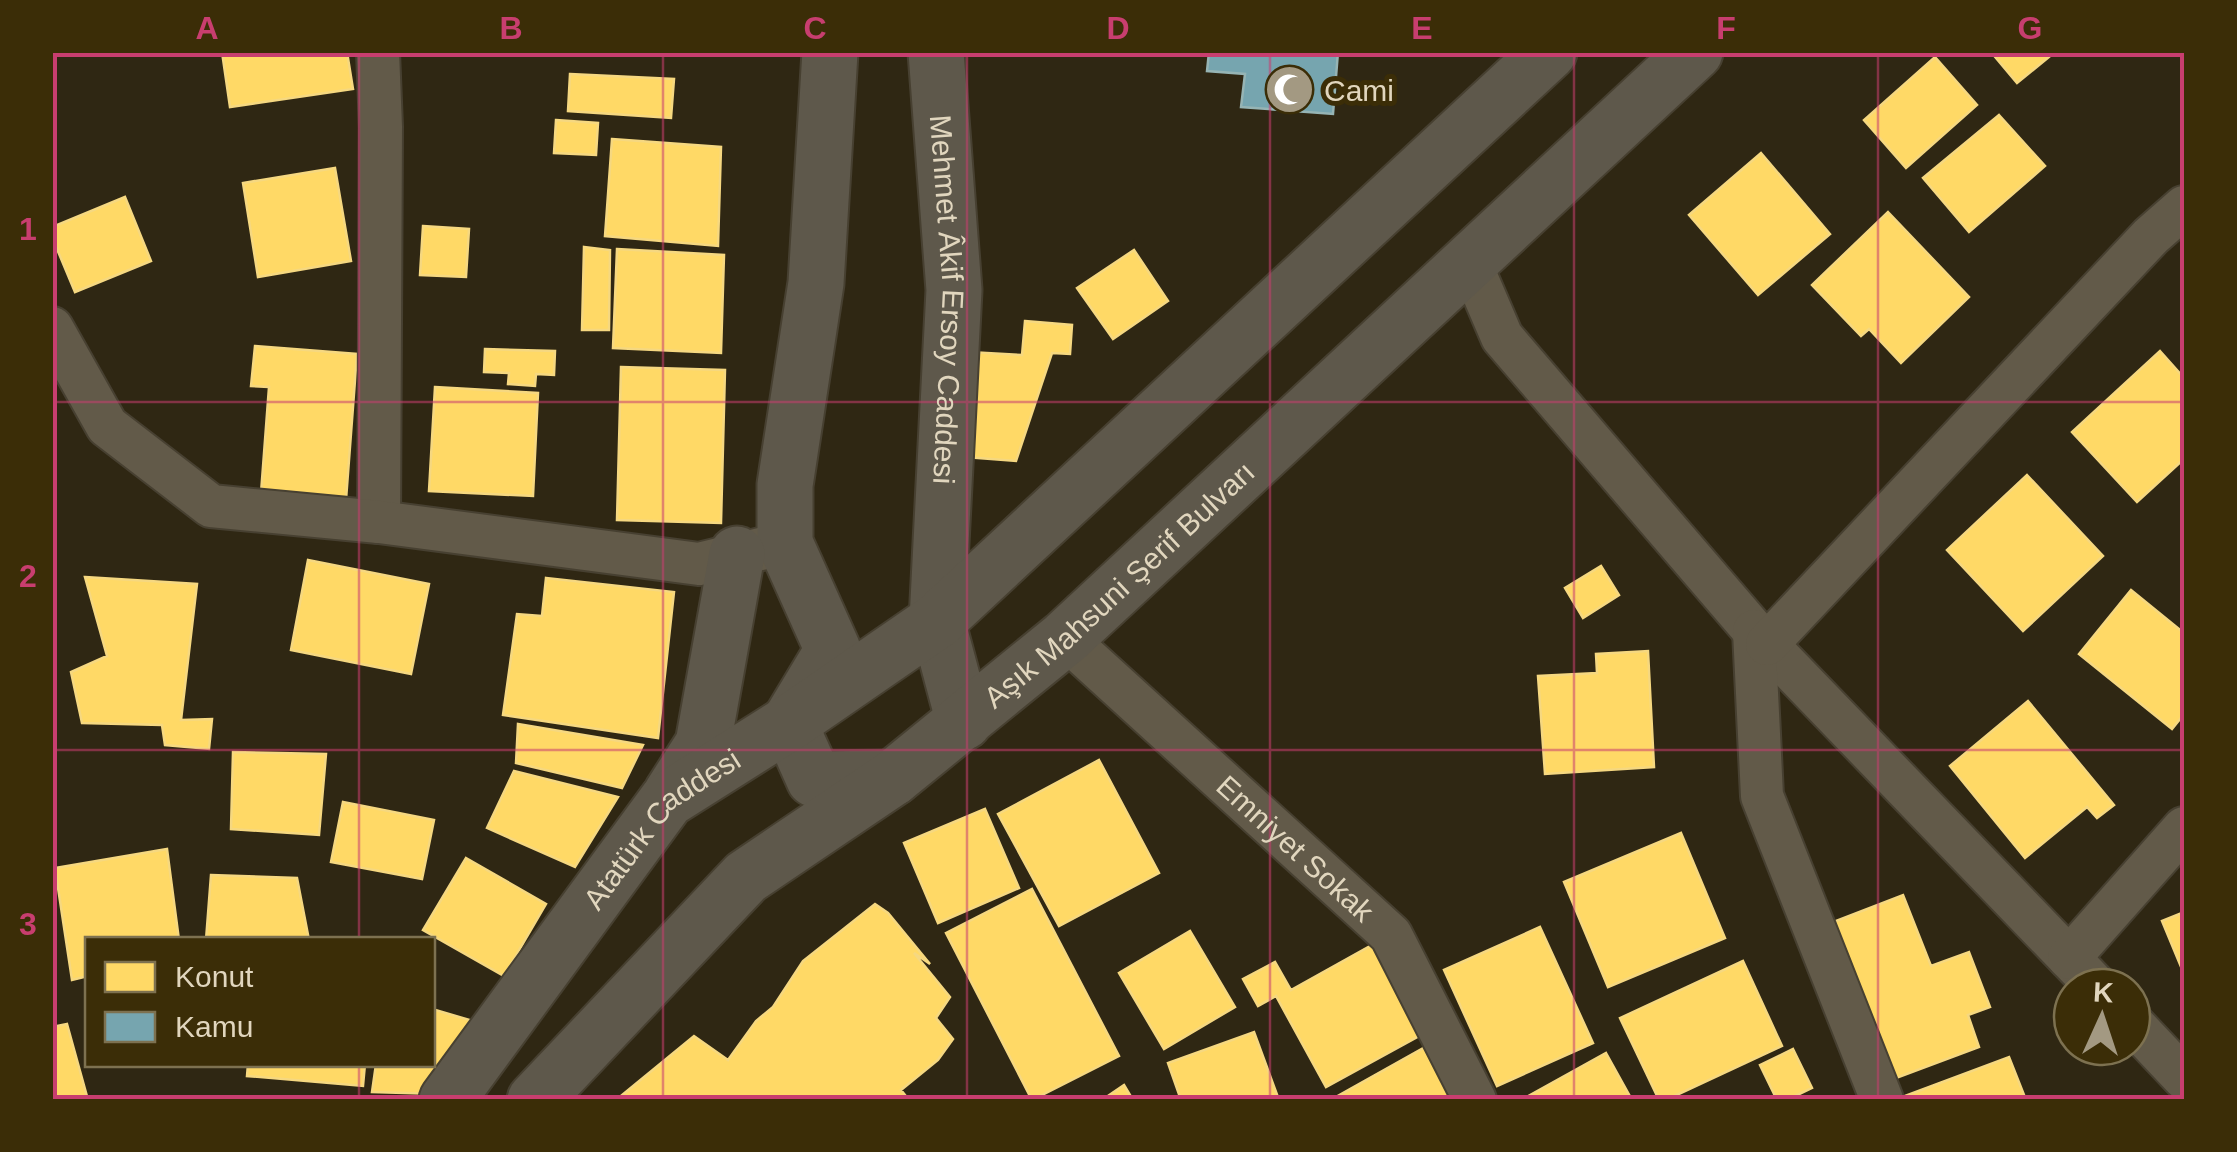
<svg xmlns="http://www.w3.org/2000/svg" width="2237" height="1152" font-family="Arial,sans-serif">
<rect width="100%" height="100%" fill="#2f2713"/>
<path fill="#ffd966" stroke="#f6d880" stroke-width="2.5" d="M222 52H347L353 89 230 107Z
M1991 52H2055L2017 83Z
M1935 57 1977 105 1906 168 1864 120Z
M570 74 674 79 671 118 568 111Z
M1999 115 2045 166 1969 232 1923 178Z
M556 120 598 123 596 155 554 153Z
M612 139 721 147 718 246 605 236Z
M1761 153 1830 234 1758 295 1689 215Z
M335 168 351 261 258 277 243 183Z
M125 197 151 261 75 292 52 237V227Z
M1888 212 1969 297 1901 363 1869 329 1861 336 1812 285Z
M423 226 469 229 466 277 420 275Z
M584 247 610 250 609 330H582Z
M617 249 724 255 721 353 613 348Z
M1134 250 1168 301 1113 339 1077 288Z
M1025 321 1072 325 1070 354 1052 353 1016 461 953 456 970 352 1022 355Z
M255 346 357 354 346 500 261 493 269 387 251 386Z
M485 349 555 351 554 375 536 374 535 386 508 384 509 373 484 372Z
M2160 351 2184 378V459L2137 502 2072 432Z
M621 367 725 370 721 523 617 520Z
M435 387 538 393 533 496 429 491Z
M2027 475 2103 556 2023 631 1947 550Z
M308 560 429 584 411 674 291 650Z
M1601 566 1619 595 1583 618 1565 588Z
M85 577 197 584 181 720 212 719 209 749 165 745 162 725 82 723 71 672 107 656Z
M546 578 674 592 658 738 503 715 517 614 542 616Z
M2131 590 2184 633V714L2172 729 2079 654Z
M1648 651 1654 767 1545 774 1538 676 1597 673 1596 654Z
M2028 701 2114 805 2097 818 2087 807 2025 858 1950 766Z
M518 724 643 745 622 788 516 763Z
M233 752 326 754 319 835 231 829Z
M1099 760 1159 873 1059 926 998 814Z
M514 771 618 797 575 867 487 828Z
M343 802 434 820 422 879 331 862Z
M985 809 1019 888 938 923 904 843Z
M1681 833 1725 938 1608 987 1564 882Z
M167 849 179 940H88V976L72 980 55 868Z
M466 858 546 904 504 976 423 930Z
M211 875 297 878 309 940H206Z
M1032 889 1119 1056 1032 1100 946 933Z
M1903 895 1931 966 1969 952 1990 1007 1968 1015 1979 1047 1883 1083 1823 926Z
M875 904 888 913 930 964 914 953 950 997 936 1018 953 1039 938 1060 901 1090 909 1100H616L694 1036 728 1060 756 1021 773 1007 803 961Z
M2184 912V974L2162 921Z
M1540 927 1593 1043 1497 1086 1444 970Z
M1190 931 1235 1007 1164 1049 1119 973Z
M1372 945 1421 1035 1326 1087 1276 996 1258 1006 1243 979 1275 962 1291 990Z
M1743 961 1782 1046 1666 1100H1659L1620 1018Z
M432 1009 490 1026 438 1094 372 1092 376 1064H432Z
M67 1024 88 1100H52V1027Z
M1254 1032 1279 1100H1181L1168 1063Z
M1427 1046 1456 1100H1338L1336 1097Z
M1793 1049 1812 1088 1787 1100H1777L1760 1065Z
M1606 1053 1632 1100H1521Z
M2009 1057 2026 1100 1897 1099Z
M248 1064H365L363 1086 247 1076Z
M1124 1085 1133 1100H1102Z"/>
<path fill="#76a5af" stroke="#96b4b4" stroke-width="2.5" d="M1209 52H1338L1333 114 1241 107 1245 74 1207 71Z"/>
<g fill="none" stroke-linecap="round" stroke-linejoin="round">
<defs>
<g id="minor">
<path d="M378 52 381 127 379 522"/>
<path d="M1469 260 1502 337 1754 631 2097 987"/>
<path d="M52 328 107 426 211 506 379 522 699 564 765 548"/>
<path d="M1754 631 1762 796 1882 1100"/>
<path id="s1" d="M1065 638 1391 935 1475 1100"/>
<path d="M1767 644 2151 236 2184 207"/>
<path d="M2069 958 2184 828"/>
<path d="M2132 1023 2184 1078"/>
</g>
<g id="secondary">
<path d="M830 52 816 283 785 485V543L833 650 789 723 814 779 893 778"/>
<path id="s2" d="M936 52 954 290 937 621 964 722"/>
<path d="M671 794 703 744 737 554"/>
<path id="s3" d="M447 1100 667 800 789 723 937 621 1549 52"/>
<path id="s4" d="M535 1100 746 877 893 778 1065 638 1695 52"/>
</g>
</defs>
<use href="#minor" stroke="#474031" stroke-width="46"/>
<use href="#secondary" stroke="#474031" stroke-width="59"/>
<use href="#minor" stroke="#625a49" stroke-width="42"/>
<use href="#secondary" stroke="#5e584b" stroke-width="55"/>
</g>
<path fill="none" stroke="#c83e6f" stroke-width="2.5" stroke-opacity="0.55" d="M359 52V940M663 52V1100M967 52V1100M1270 52V1100M1574 52V1100M1878 52V1100M52 402H2184M52 750H2184M359 1064V1100"/>
<defs>
<symbol id="mosque-disc" viewBox="-11 -11 22 22"><circle r="9.5" fill="#a39982" stroke="#3b2d07"/><path d="M3.5-4.9A6 6 0 1 0 3.5 4.9A5 5 0 1 1 3.5-4.9Z" fill="#fff"/></symbol>
</defs>
<g fill-rule="evenodd">
<use href="#mosque-disc" x="1262" y="62" width="55" height="55"/>
</g>
<g text-anchor="middle" dominant-baseline="central" stroke-width="10" stroke-linejoin="round" paint-order="stroke">
<g font-size="30" fill="#e1d6be" stroke="#3b2d07" text-anchor="start">
<text x="1324" y="90">Cami</text>
</g>
<g font-size="30" fill="#e1d6be" stroke="#3b2d07">
<text stroke="none"><textPath href="#s2" startOffset="248">Mehmet Âkif Ersoy Caddesi</textPath></text>
<text stroke="none"><textPath href="#s4" startOffset="782">Aşık Mahsuni Şerif Bulvarı</textPath></text>
<text stroke="none"><textPath href="#s3" startOffset="348">Atatürk Caddesi</textPath></text>
<text stroke="none"><textPath href="#s1" startOffset="312">Emniyet Sokak</textPath></text>
</g>
</g>
<rect width="2237" height="1152" fill="none" stroke="#3b2d07" stroke-width="110"/>
<rect x="85" y="937" width="350" height="130" fill="#3b2d07" stroke="#7d7150" stroke-width="2.5"/>
<rect x="105" y="962" width="50" height="30" fill="#ffd966" stroke="#7d7150" stroke-width="2.5"/>
<text x="175" y="987" font-size="30" fill="#e1d6be">Konut</text>
<rect x="105" y="1012" width="50" height="30" fill="#76a5af" stroke="#7d7150" stroke-width="2.5"/>
<text x="175" y="1037" font-size="30" fill="#e1d6be">Kamu</text>
<g transform="translate(2102 1017) rotate(3)"><circle r="48" fill="#3b2d07" stroke="#7d7150" stroke-width="2.5"/>
<path d="M0-8L18 38L0 25L-18 38Z" fill="#a39982"/>
<text y="-15" font-size="28" font-weight="bold" text-anchor="middle" fill="#e1d6be">K</text>
</g>
<rect x="55" y="55" width="2127" height="1042" fill="none" stroke="#c83e6f" stroke-width="4"/>
<g font-size="32" text-anchor="middle" font-weight="bold" fill="#c83e6f">
<text x="207" y="39">A</text>
<text x="511" y="39">B</text>
<text x="815" y="39">C</text>
<text x="1118" y="39">D</text>
<text x="1422" y="39">E</text>
<text x="1726" y="39">F</text>
<text x="2030" y="39">G</text>
<text x="28" y="240">1</text>
<text x="28" y="587">2</text>
<text x="28" y="935">3</text>
</g>
</svg>
